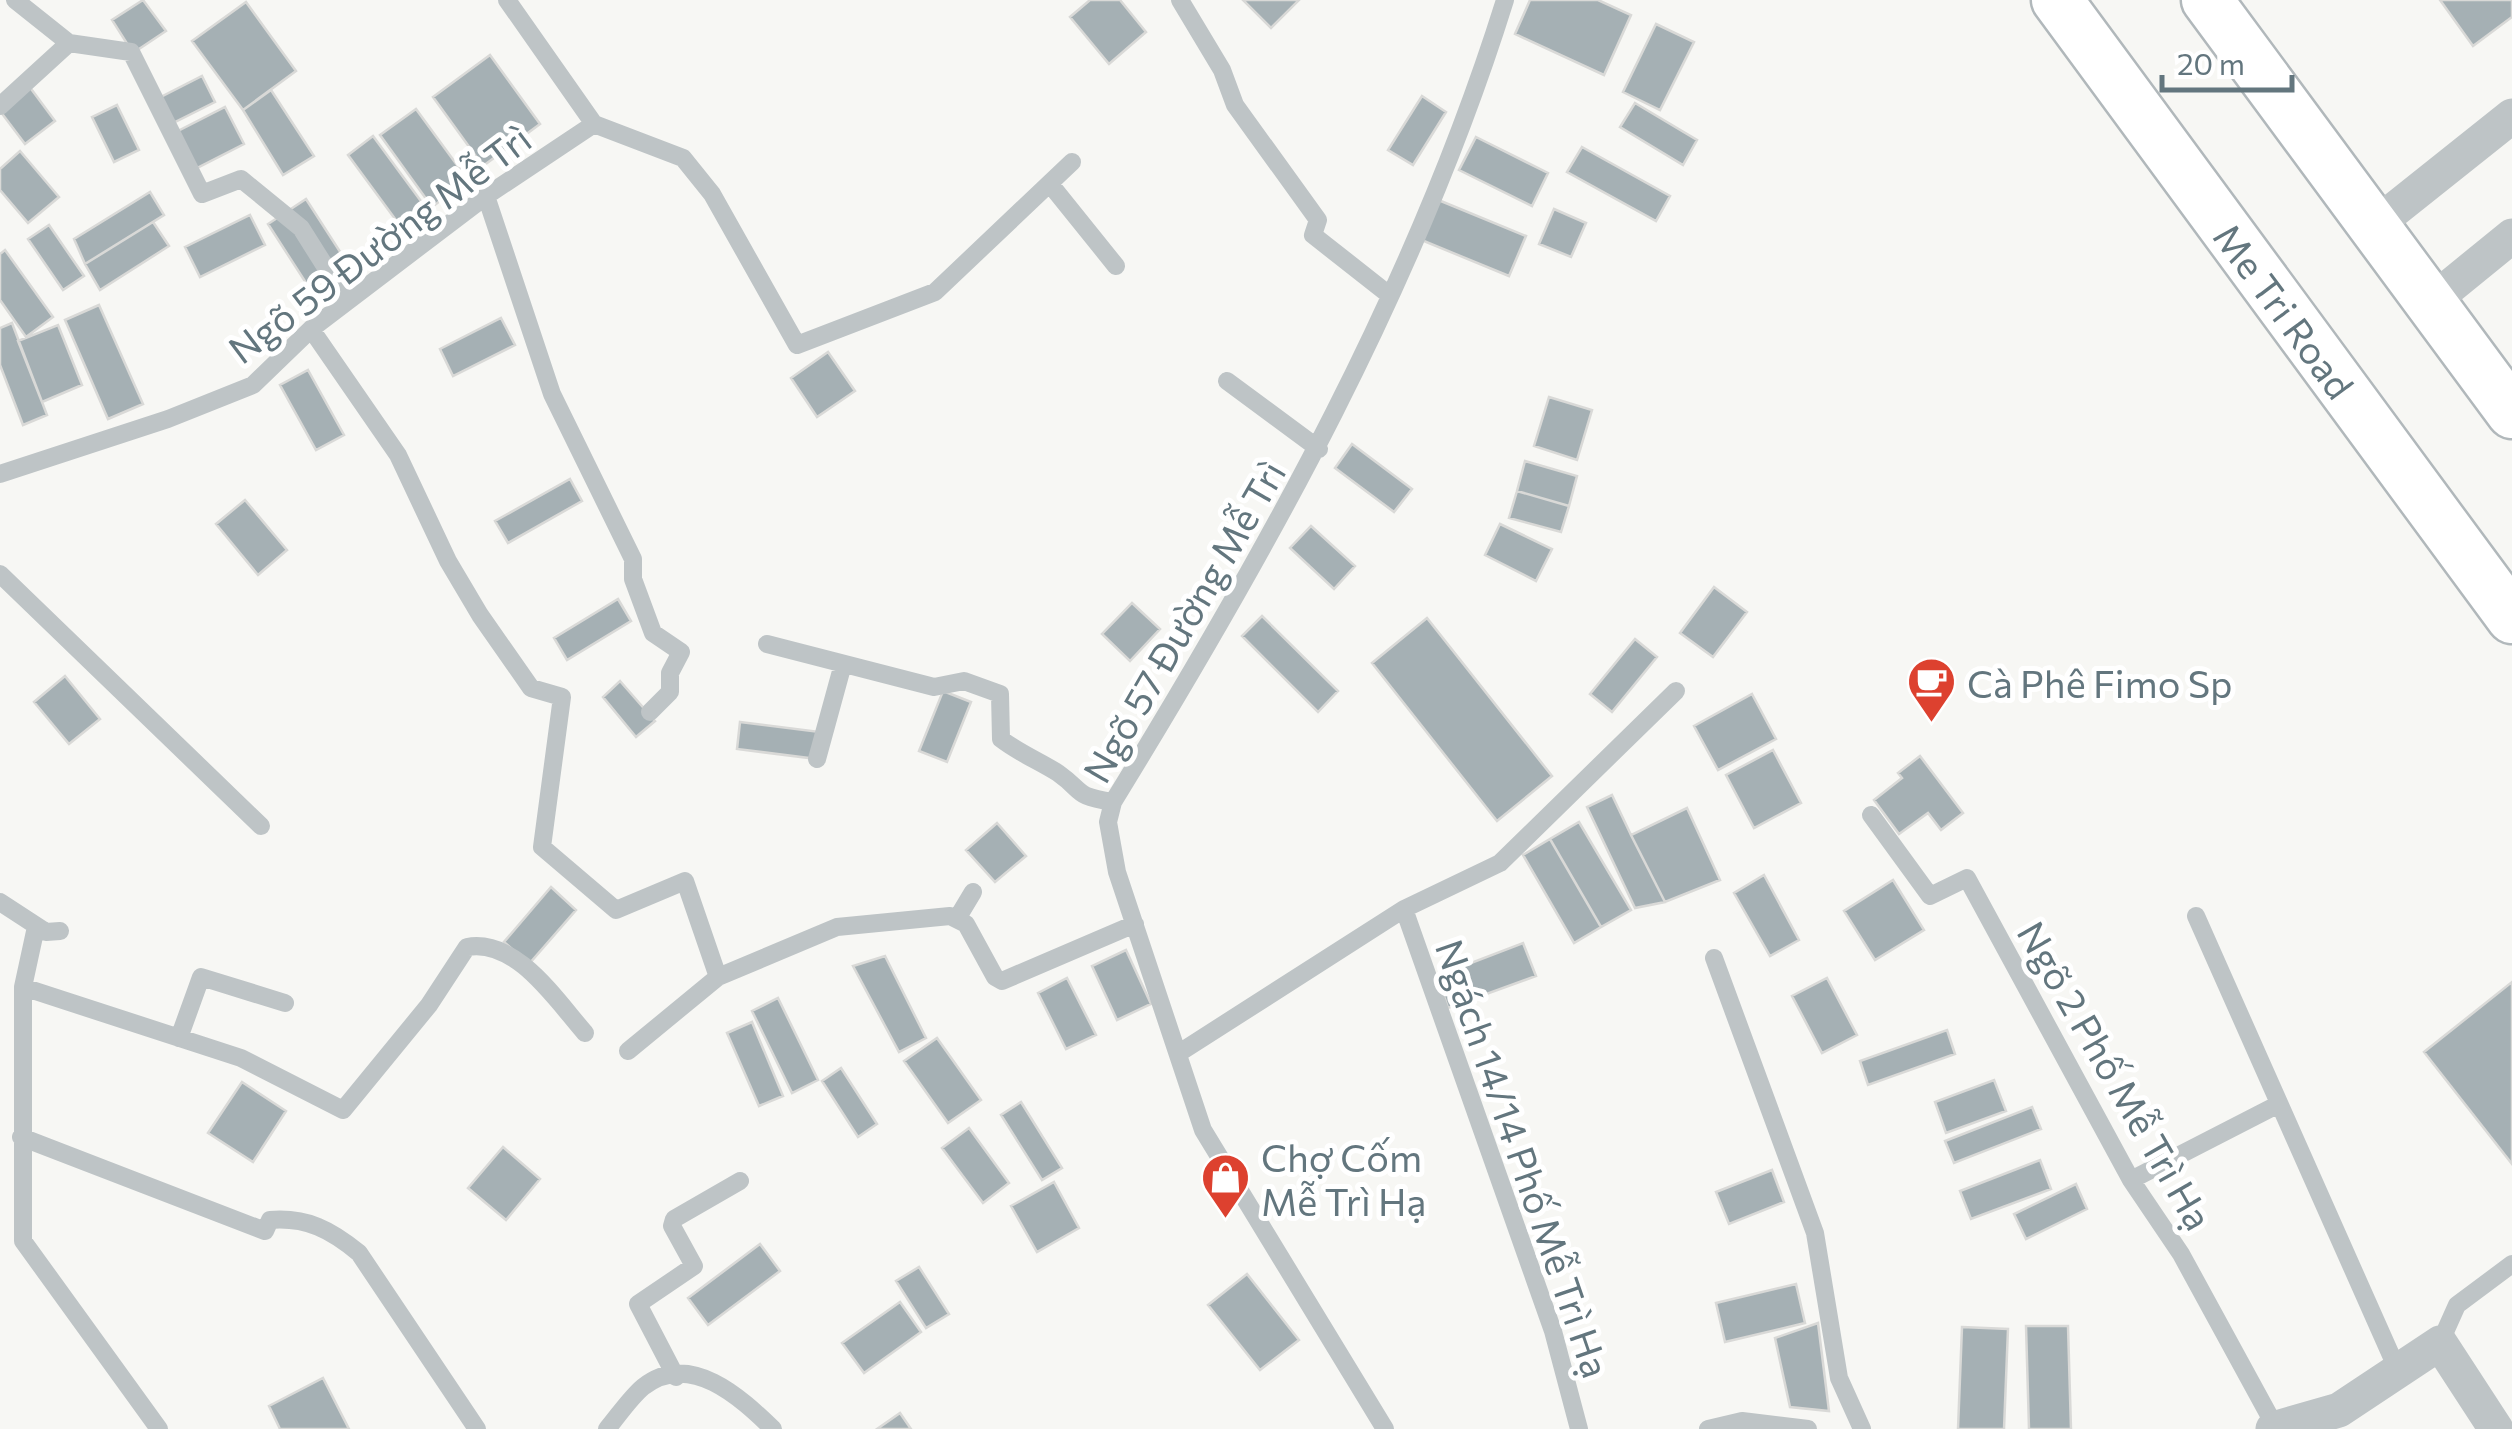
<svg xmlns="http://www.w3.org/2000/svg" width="2512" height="1429" font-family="Commissioner,sans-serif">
<rect width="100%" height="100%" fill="#f7f7f4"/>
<path fill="#a5b0b4" stroke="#d9d9d7" stroke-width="2.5" d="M143 0 166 31 133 53 112 20Z
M1090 0H1120L1146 32 1109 64 1070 17Z
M1243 0H1299L1271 28Z
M1530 0H1598L1631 15 1604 75 1515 34Z
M2440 0H2512V17L2473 46Z
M246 2 296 71 243 110 192 41Z
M1656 24 1694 42 1660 110 1623 92Z
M490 55 540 124 483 166 433 97Z
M202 76 215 102 163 128 151 102Z
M26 82 55 121 25 144 0 111Z
M271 90 314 156 283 175 243 110Z
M1422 96 1446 112 1413 165 1388 150Z
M1635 103 1697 140 1683 165 1620 127Z
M117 105 139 150 114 162 92 117Z
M225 107 244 144 195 169 176 132Z
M416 109 468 180 432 207 380 135Z
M373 136 426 208 401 227 348 155Z
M1476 137 1548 173 1532 206 1459 170Z
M1582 147 1670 196 1656 221 1567 172Z
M20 151 59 197 28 223 0 190V169Z
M150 192 164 215 85 264 74 239Z
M306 199 346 261 308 286 268 224Z
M1436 199 1526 236 1509 276 1419 239Z
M1554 209 1586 223 1571 257 1539 244Z
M250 215 265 245 200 277 185 247Z
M153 222 169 246 100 290 85 264Z
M49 225 84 276 63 290 28 239Z
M5 250 53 317 26 337 0 300V254Z
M99 305 143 404 108 419 65 320Z
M501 318 515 345 453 376 440 349Z
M12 323 47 415 23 425 0 365V328Z
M58 325 82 385 42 402 18 341Z
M828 352 855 391 817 417 791 378Z
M308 370 344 435 316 450 280 385Z
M1549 397 1592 410 1577 460 1534 446Z
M1352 444 1412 489 1394 512 1335 468Z
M1525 461 1577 476 1569 506 1517 491Z
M570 479 582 501 508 543 495 521Z
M1517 491 1569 506 1561 532 1509 518Z
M245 500 287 550 258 575 216 524Z
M1500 524 1552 549 1536 581 1485 555Z
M1311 526 1355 566 1334 589 1290 548Z
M1714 587 1747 612 1713 657 1680 633Z
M618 599 631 621 567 660 554 638Z
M1132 603 1160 629 1130 661 1102 634Z
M1262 616 1338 691 1318 712 1242 636Z
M1427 618 1552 776 1497 821 1372 663Z
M1635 639 1657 657 1612 712 1590 694Z
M65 676 100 719 69 744 34 702Z
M620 681 655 721 636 737 603 697Z
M943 691 971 702 947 762 919 751Z
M1752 694 1776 739 1718 770 1694 726Z
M740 722 820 732 817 759 737 749Z
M1773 750 1801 803 1754 828 1726 775Z
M1920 756 1963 813 1941 830 1928 813 1899 834 1874 800 1902 778 1898 773Z
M1612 795 1631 835 1665 902 1635 908 1587 807Z
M1687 808 1720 880 1665 902 1631 835Z
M1579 822 1631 910 1601 927 1550 839Z
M997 823 1026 856 995 882 966 850Z
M1550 839 1601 927 1574 943 1523 855Z
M1764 875 1799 940 1770 956 1734 893Z
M1893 880 1924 930 1875 960 1844 911Z
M551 887 576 910 529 964 504 942Z
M1523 943 1536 976 1448 1008 1437 976Z
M1126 950 1151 1004 1117 1020 1092 966Z
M885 956 926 1038 899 1052 853 966Z
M1067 978 1096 1035 1066 1049 1038 993Z
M1827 978 1857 1035 1822 1053 1792 996Z
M2512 982V1164L2424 1052Z
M778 998 818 1080 792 1093 752 1011Z
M752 1022 783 1096 759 1106 727 1033Z
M1947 1030 1955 1054 1868 1085 1860 1061Z
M937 1038 981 1100 948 1123 904 1061Z
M841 1068 877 1124 858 1137 822 1081Z
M1994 1080 2006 1111 1946 1133 1935 1102Z
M242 1082 286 1111 253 1162 208 1133Z
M1021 1102 1062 1168 1042 1180 1001 1115Z
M2032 1107 2041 1129 1954 1163 1945 1141Z
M969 1128 1009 1183 983 1203 942 1148Z
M503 1147 540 1179 506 1220 468 1188Z
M2040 1160 2051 1189 1971 1219 1960 1191Z
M1772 1170 1784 1202 1729 1224 1716 1192Z
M1054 1182 1079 1228 1037 1252 1011 1206Z
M2076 1184 2087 1209 2026 1239 2014 1214Z
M760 1244 780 1271 708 1325 688 1298Z
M919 1267 949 1314 926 1328 896 1281Z
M1247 1274 1299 1340 1260 1370 1208 1305Z
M1796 1284 1805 1323 1725 1342 1716 1303Z
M900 1302 921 1332 864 1373 842 1343Z
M1818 1323 1829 1411 1790 1407 1775 1338Z
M2026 1326H2068L2071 1429H2029Z
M1962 1327 2008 1329 2004 1429H1958Z
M323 1378 349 1429H280L269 1406Z
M900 1413 911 1429H877Z"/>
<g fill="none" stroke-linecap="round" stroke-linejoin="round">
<defs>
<g id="secondary">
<path id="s1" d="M2057 0 2512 618"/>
<path d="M2207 0 2512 413"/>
</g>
</defs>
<use href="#secondary" stroke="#b1b8bb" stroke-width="55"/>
<path stroke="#bec4c6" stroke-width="18" d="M15 0 69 43 131 52 202 194 241 179 301 228 347 301
M507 0 594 124
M1180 0 1222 70 1235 105 1318 220 1313 235 1388 294
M0 106 69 43
M594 124 683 158 712 194 797 345 935 292 1072 162
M1050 184 1116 266
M486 196 552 394 633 559V579L653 633 681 652 670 673V692L650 712
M311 329 398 455 448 561 480 615 531 688 562 697 542 847 616 910 685 881 718 977 837 927 950 916 966 924 995 977 1002 981 1135 924
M1227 381 1319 449
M0 474 168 419 253 385 311 329 486 196 594 124
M0 574 261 826
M767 644 934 687 964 681 1000 694 1001 739C1019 753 1039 761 1058 773 1086 793 1072 795 1113 802
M817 759 843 664
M1871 815 1930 896 1967 878 2131 1180 2181 1254 2276 1428
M0 902 46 932 60 931
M1404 909 1553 1331 1579 1429
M2196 916 2398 1371
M958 917 973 892
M36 927 23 987V1241L159 1429
M1714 958 1815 1233 1839 1378 1862 1429
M23 987 241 1058 343 1110 429 1005 467 947C516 938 556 1000 585 1033
M179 1038 201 977 285 1003
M628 1051 718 977
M1179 1053 1404 909 1500 863 1676 691
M21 1137 265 1231 270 1220C307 1217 331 1230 359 1253L477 1429
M2131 1180 2279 1104
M2440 1343 2457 1305 2512 1264
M676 1377 638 1304 694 1266 672 1226 674 1219 740 1181
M607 1429C618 1416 630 1398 643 1387 690 1350 741 1398 773 1429
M1385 1429 1203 1130 1117 872 1108 822 1113 802C1269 548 1416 285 1505 0
M1708 1429 1742 1421 1808 1429"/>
<path stroke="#bec4c6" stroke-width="35" d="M2374 226 2512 116
M2431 302 2512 236
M2273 1429 2339 1410 2440 1343 2496 1429"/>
<use href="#secondary" stroke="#fff" stroke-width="50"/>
</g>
<defs>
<symbol id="cafe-pin" viewBox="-11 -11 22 30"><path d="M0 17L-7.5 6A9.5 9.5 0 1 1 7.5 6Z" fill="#dd412f" stroke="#fff"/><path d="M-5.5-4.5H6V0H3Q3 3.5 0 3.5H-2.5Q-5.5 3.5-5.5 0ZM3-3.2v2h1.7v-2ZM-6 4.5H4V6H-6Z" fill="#fff"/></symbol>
<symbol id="shop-pin" viewBox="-11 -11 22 30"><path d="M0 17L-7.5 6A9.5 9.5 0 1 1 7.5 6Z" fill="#dd412f" stroke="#fff"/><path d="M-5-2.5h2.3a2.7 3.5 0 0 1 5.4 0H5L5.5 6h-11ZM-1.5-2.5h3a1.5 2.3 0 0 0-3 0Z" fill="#fff"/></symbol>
</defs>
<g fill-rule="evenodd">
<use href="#cafe-pin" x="1904" y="654" width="55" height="75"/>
<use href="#shop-pin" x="1198" y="1150" width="55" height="75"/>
</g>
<g text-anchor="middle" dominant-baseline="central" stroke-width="10" stroke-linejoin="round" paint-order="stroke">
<g font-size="38" fill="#63767e" stroke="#fff">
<text transform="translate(379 243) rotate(-37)">Ngõ 59 Đường Mễ Trì</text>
<text stroke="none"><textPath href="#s1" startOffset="385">Me Tri Road</textPath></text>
<text transform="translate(1183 621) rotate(-60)">Ngõ 57 Đường Mễ Trì</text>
<text transform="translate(2116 1075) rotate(60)">Ngõ 2 Phố Mễ Trì Hạ</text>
<text transform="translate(1524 1158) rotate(71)">Ngách 14/14 Phố Mễ Trì Hạ</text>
</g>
<g font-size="38" fill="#63767e" stroke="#fff" text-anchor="start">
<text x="1967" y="682">Cà Phê Fimo Sp</text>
<text x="1261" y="1156">Chợ Cốm<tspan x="1261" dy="44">Mễ Trì Hạ</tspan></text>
</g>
</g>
<path d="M2162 75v15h130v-15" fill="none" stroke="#63767e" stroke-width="5"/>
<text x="2177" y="75" font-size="30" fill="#63767e" stroke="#ffffff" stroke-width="8" paint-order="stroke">20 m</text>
</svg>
